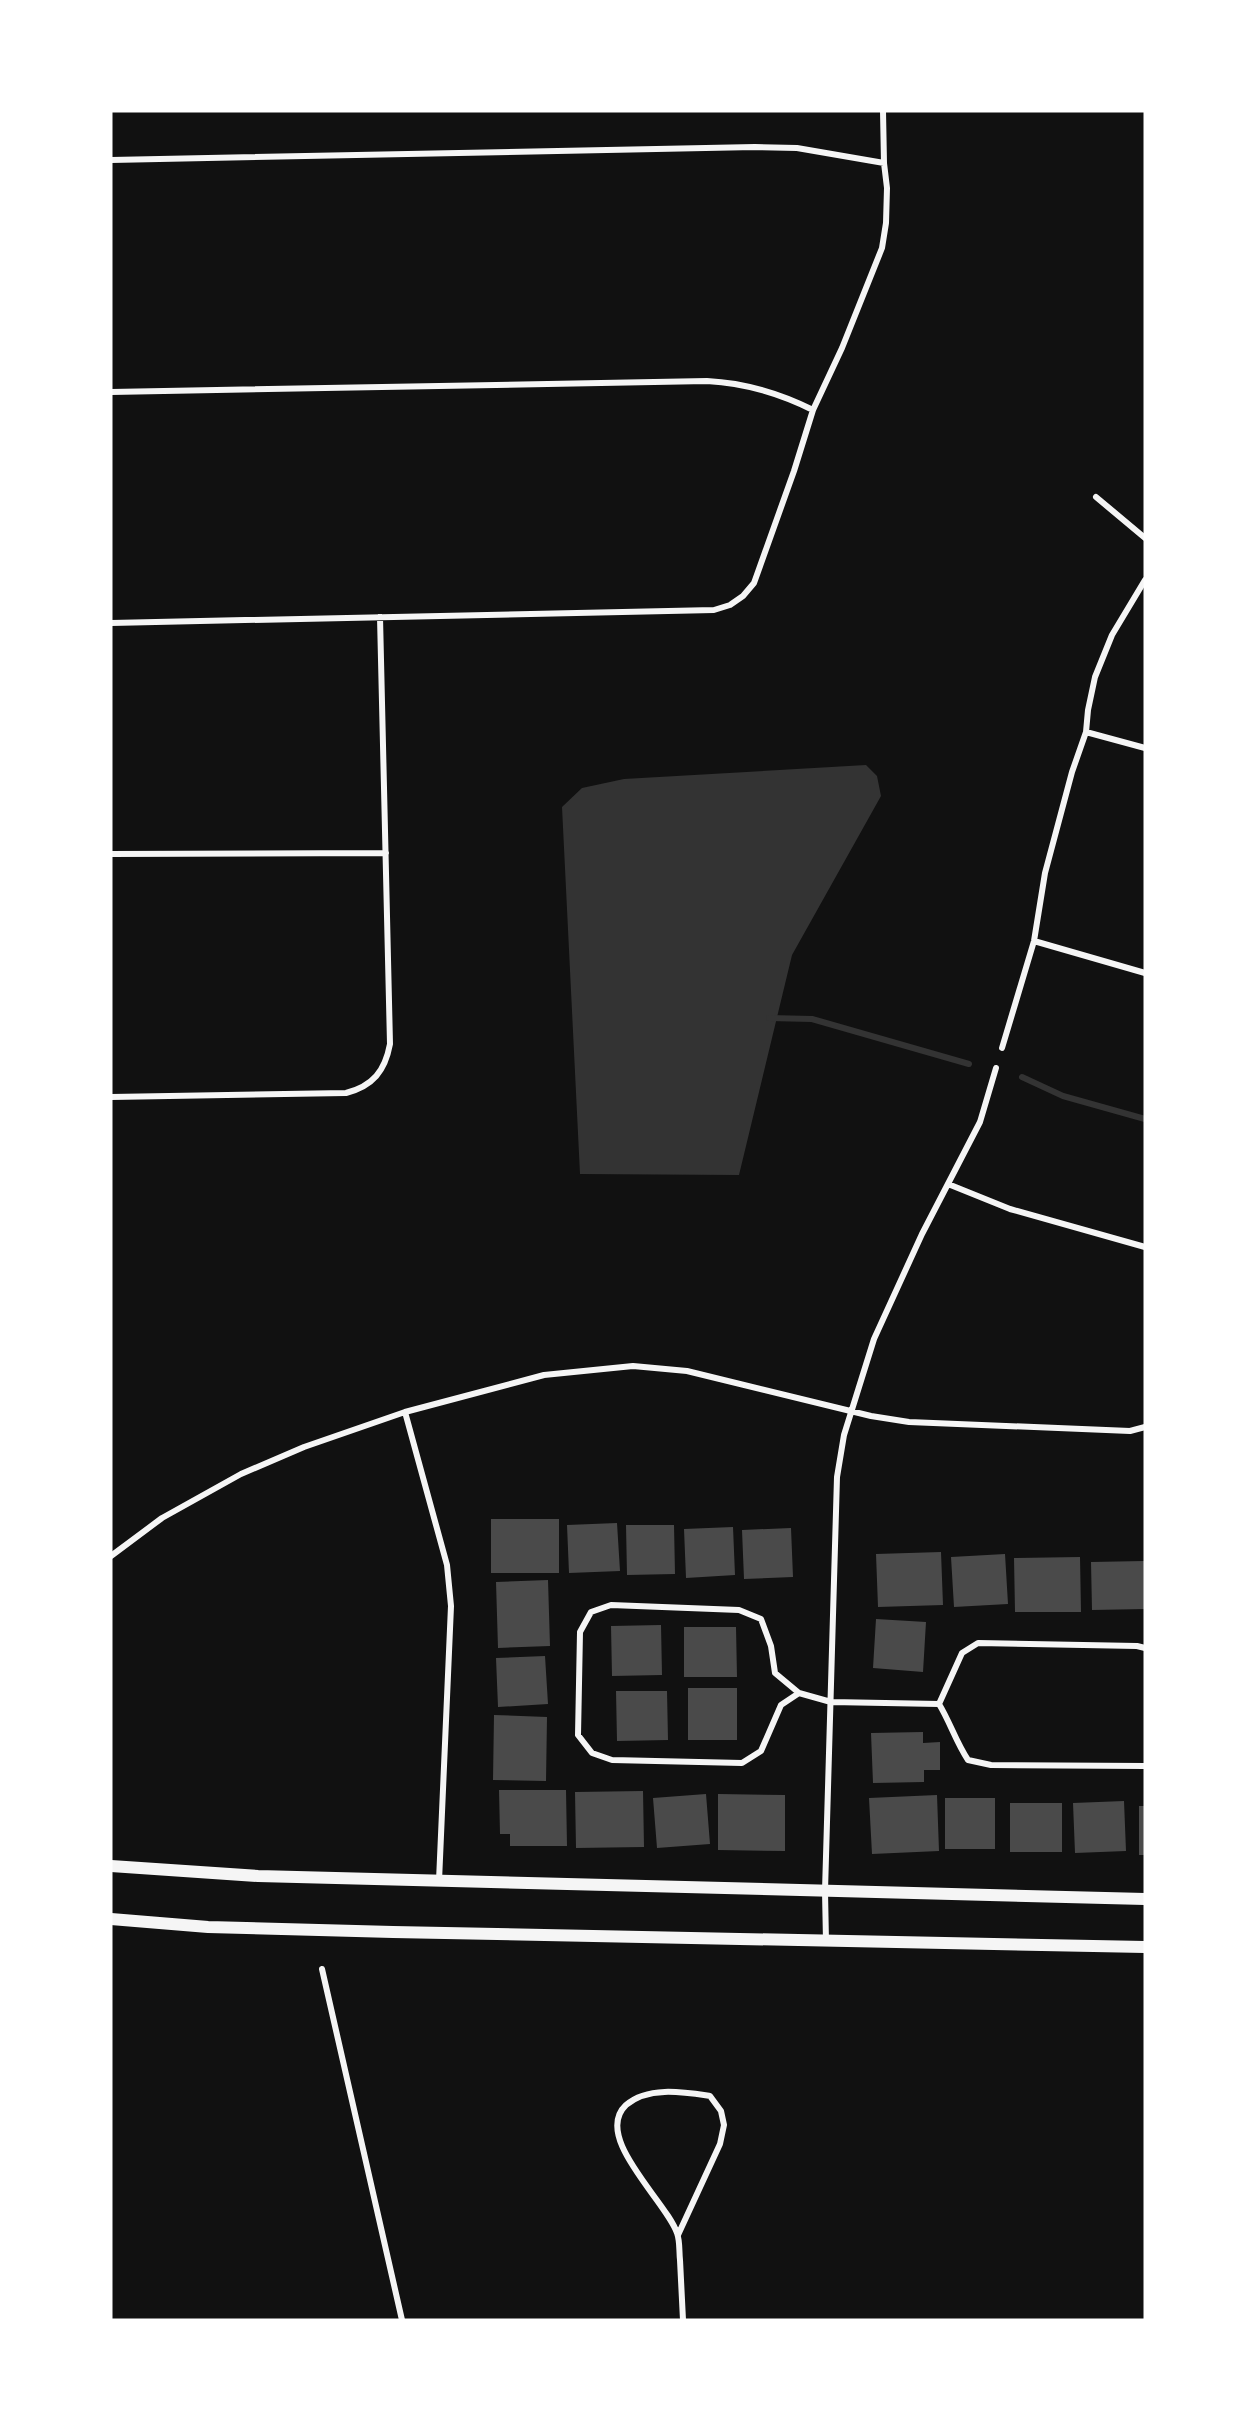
<svg xmlns="http://www.w3.org/2000/svg" width="1256" height="2431" font-family="Figtree,sans-serif">
<rect width="100%" height="100%" fill="#111"/>
<path fill="#333" d="M866 765 877 776 881 796 792 955 739 1175 580 1174 562 807 582 788 624 779Z"/>
<g fill="none" stroke-linecap="round" stroke-linejoin="round">
<path stroke="#333" stroke-width="6" d="M769 1018 812 1019 969 1064
M1022 1077 1063 1096 1145 1119"/>
</g>
<path fill="#4a4a4a" d="M491 1519H559V1573H491Z
M617 1523 620 1571 569 1573 567 1525Z
M626 1525H674L675 1574 627 1575Z
M733 1527 735 1575 686 1578 684 1529Z
M791 1528 793 1577 744 1579 742 1530Z
M941 1552 943 1605 878 1607 876 1554Z
M1005 1554 1008 1604 954 1607 951 1557Z
M1080 1557 1081 1612H1015L1014 1558Z
M1144 1561 1145 1609 1092 1610 1091 1562Z
M548 1580 550 1646 498 1648 496 1582Z
M876 1619 926 1622 923 1672 873 1668Z
M661 1625 662 1675 612 1676 611 1626Z
M684 1627H736L737 1677H684Z
M545 1656 548 1704 498 1707 496 1658Z
M688 1688H737V1740H688Z
M616 1691H667L668 1740 617 1741Z
M494 1715 547 1717 546 1781 493 1780Z
M923 1732V1743L940 1742V1770H924V1782L873 1783 871 1733Z
M499 1790H566L567 1846H510V1834H500Z
M643 1791 644 1847 576 1848 575 1792Z
M706 1794 710 1844 657 1848 653 1798Z
M718 1794 785 1795V1851L718 1850Z
M937 1795 939 1851 872 1854 869 1798Z
M945 1798H995V1849H945Z
M1124 1801 1126 1851 1075 1853 1073 1803Z
M1010 1803H1062V1852H1010Z
M1139 1806H1145V1855H1139Z"/>
<g fill="none" stroke-linecap="round" stroke-linejoin="round">
<path stroke="#f5f5f5" stroke-width="6" d="M111 160 755 147 797 148 884 163
M111 392 707 381C746 383 779 393 813 410
M1096 497 1145 538
M111 623 714 610 730 605 743 596 754 583 794 471 813 410 842 348 882 248 886 223 887 188 884 163 883 111
M1086 732 1145 748
M111 854 386 853
M1034 941 1145 973
M1002 1048 1034 941 1045 873 1072 772 1086 732 1088 710 1095 677 1112 635 1145 580
M111 1097 346 1093C373 1086 385 1071 390 1044L380 617
M948 1184 1010 1209 1145 1247
M405 1412 447 1565 451 1606 439 1881
M111 1556 162 1518 241 1474 304 1447 405 1412 544 1375 633 1366 687 1371 871 1416 909 1422 1130 1431 1145 1427
M799 1693 781 1705 761 1751 742 1763 612 1760 592 1753 578 1735 580 1632 591 1612 611 1605 739 1610 761 1619 771 1646 775 1673 799 1693 831 1702 939 1704
M939 1704 962 1653 978 1643 1137 1646 1145 1648
M939 1704C950 1722 956 1742 968 1760L991 1765 1145 1766
M826 1942 825 1891 837 1477 844 1435 874 1339 922 1234 980 1122 996 1068
M322 1969 402 2320
M678 2235 720 2144 724 2125 721 2111 710 2096C683 2092 648 2086 626 2105 592 2137 667 2202 677 2233 680 2241 679 2251 680 2260 681 2280 682 2300 683 2320"/>
<path stroke="#f5f5f5" stroke-width="12" d="M111 1866 258 1876 1145 1899
M111 1919 208 1927 393 1932 1145 1947"/>
</g>
<rect width="1256" height="2431" fill="none" stroke="#ffffff" stroke-width="225"/>
</svg>
